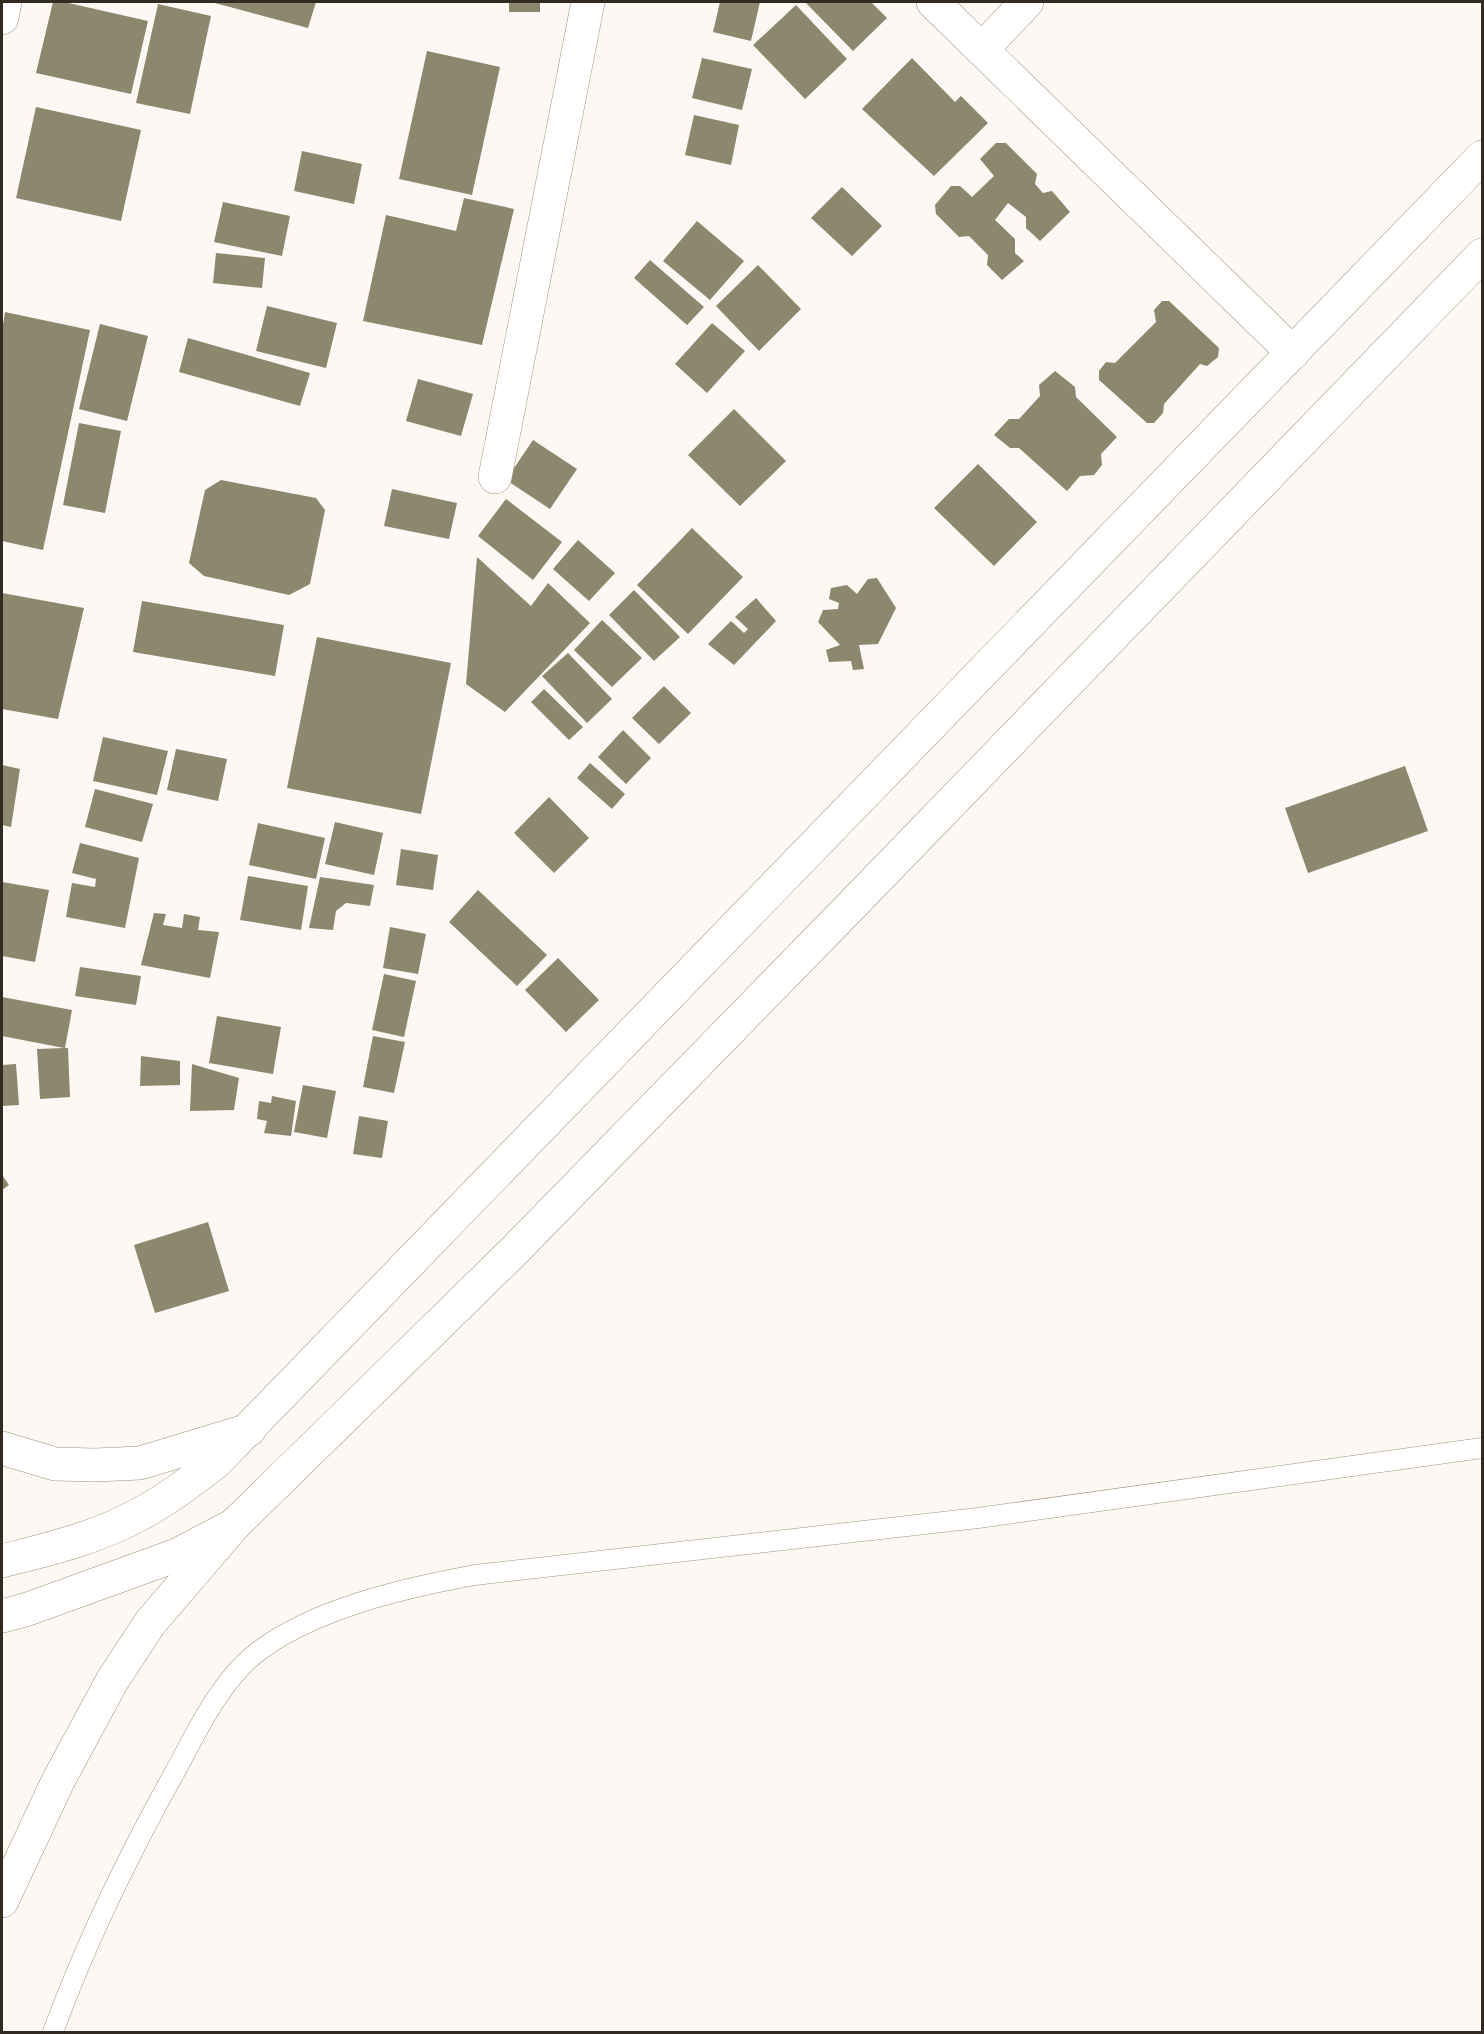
<svg xmlns="http://www.w3.org/2000/svg" width="1484" height="2034" font-family="Roboto,sans-serif">
<rect width="100%" height="100%" fill="#fcf8f3"/>
<path fill="#8d876d" d="M53 2H64L148 21 131 94 36 73Z
M211 2H316L308 28Z
M509 2H540V12H509Z
M720 2H760L751 41 713 32Z
M805 2H871L887 18 853 51Z
M158 4 211 16 190 114 136 103Z
M796 5 847 59 805 99 753 45Z
M427 51 500 67 472 195 399 179Z
M702 58 752 69 742 110 692 98Z
M912 58 955 102 961 96 988 123 934 176 862 109Z
M36 107 141 130 121 221 16 198Z
M694 115 739 125 731 165 685 155Z
M996 143H1006L1037 174 1035 184 1043 193 1052 191 1070 212 1040 241 1026 228V217L1008 203 995 220 1015 239V253L1024 261 1002 280 987 265 988 255 969 236 959 237 936 214 935 205 951 186H960L972 197 994 176 980 159Z
M302 151 362 164 354 204 294 191Z
M842 187 882 226 852 256 811 218Z
M464 198 514 209 482 345 363 321 386 215 456 231Z
M223 202 290 216 282 256 214 242Z
M697 221 744 261 710 300 663 261Z
M216 253 265 258 262 288 213 283Z
M650 260 704 307 687 325 634 278Z
M758 265 801 309 759 351 716 306Z
M1162 301H1169L1219 348 1218 357 1207 366 1200 364 1164 404 1163 413 1154 423H1147L1099 380V371L1106 362 1115 363 1156 322 1154 310Z
M267 306 337 323 326 368 256 351Z
M5 312 90 330 43 550 2 541V331Z
M712 323 745 351 707 393 675 364Z
M100 324 148 336 127 421 79 409Z
M188 338 310 373 300 406 179 372Z
M1055 371 1075 387 1076 397 1117 437 1101 454 1102 465 1094 475 1080 476 1067 491 1019 448H1010L994 435 1009 419H1019L1040 396 1039 385Z
M418 379 473 394 461 436 406 421Z
M734 409 786 461 740 506 688 455Z
M79 423 121 431 105 513 63 505Z
M533 440 577 469 550 509 506 480Z
M978 464 1037 522 994 566 934 508Z
M221 480 316 498 325 510 310 584 289 595 204 576 189 563 205 490Z
M392 489 457 503 449 539 384 526Z
M506 499 562 542 533 580 478 536Z
M692 528 743 577 688 634 637 585Z
M578 540 615 573 589 601 553 569Z
M477 557 531 606 548 583 590 623 505 712 466 684Z
M877 578 896 608 878 644 859 645 864 669 853 670 851 661 829 662 826 650 840 645 818 622 823 610 838 609 839 603 829 599 831 588 847 585 857 594 868 579Z
M634 590 680 637 654 661 609 615Z
M2 593 84 608 58 719 2 709Z
M756 598 776 621 734 665 708 644 731 621 744 633 748 629 735 617Z
M142 601 284 625 275 676 133 652Z
M602 620 642 658 612 687 574 650Z
M317 637 451 663 421 814 287 788Z
M568 653 612 699 587 723 542 676Z
M664 686 691 713 659 744 632 718Z
M544 689 583 727 569 740 531 702Z
M623 730 651 758 626 784 598 757Z
M103 737 168 751 157 795 93 781Z
M176 749 227 759 218 801 167 790Z
M590 763 625 794 612 809 577 778Z
M2 765 20 769 11 827 2 825Z
M1405 766 1428 831 1308 873 1285 808Z
M95 789 153 804 142 842 85 827Z
M549 797 589 838 554 873 514 833Z
M335 822 383 833 374 875 325 864Z
M258 823 325 838 316 879 249 865Z
M80 843 139 858 125 928 66 917 72 883 95 887 96 879 72 873Z
M401 849 438 855 433 890 396 885Z
M248 876 308 886 301 930 240 920Z
M320 877 374 885 370 906 346 903 336 911 333 930 309 928Z
M2 882 49 890 35 962 2 956Z
M478 890 547 955 517 986 449 922Z
M154 913 166 914 163 925 182 928 184 914 200 917 198 930 219 932 210 978 141 965Z
M390 927 426 934 418 974 383 968Z
M558 958 599 1000 566 1032 525 990Z
M80 967 141 976 136 1005 75 996Z
M384 974 416 981 404 1037 372 1030Z
M2 997 72 1010 65 1048H68L70 1097 40 1099 37 1049 64 1048 2 1036Z
M217 1016 281 1027 273 1074 209 1063Z
M373 1036 405 1042 394 1093 363 1087Z
M141 1056 180 1061V1085L140 1086Z
M16 1064 19 1105 2 1106V1065Z
M192 1064 239 1078 234 1110 190 1111Z
M303 1085 336 1091 327 1138 294 1132Z
M272 1096 296 1101 291 1136 264 1133 267 1121 257 1119 259 1101 271 1103Z
M359 1116 388 1121 382 1158 353 1154Z
M2 1175 9 1185 2 1190Z
M208 1222 229 1291 155 1313 134 1245Z"/>
<g fill="none" stroke-linecap="round" stroke-linejoin="round">
<defs>
<path id="service" d="M53 2032C86 1942 129 1854 176 1770 197 1731 220 1682 255 1654 312 1609 404 1588 475 1575L978 1518 1482 1448"/>
<path id="minor" d="M933 2 1293 353
M982 49 1027 2
M495 477 588 2"/>
<path id="primary" d="M2 1561C49 1549 97 1538 140 1514 167 1500 192 1481 216 1462L1482 157
M2 1616 28 1609 177 1555 234 1525 515 1250 852 905 1482 255"/>
<path id="trunk" d="M2 18 5 2
M2 1448 55 1464 95 1465 140 1463 249 1430
M2 1901 58 1781 112 1681 150 1623 234 1525"/>
</defs>
<use href="#service" stroke="#a4917c" stroke-width="21"/>
<use href="#minor" stroke="#a4917c" stroke-width="34"/>
<use href="#primary" stroke="#a4917c" stroke-width="34"/>
<use href="#trunk" stroke="#a4917c" stroke-width="34"/>
<use href="#service" stroke="#fff" stroke-width="20"/>
<use href="#minor" stroke="#fff" stroke-width="33"/>
<use href="#primary" stroke="#fff" stroke-width="33"/>
<use href="#trunk" stroke="#fff" stroke-width="33"/>
</g>
<rect width="1484" height="2034" fill="none" stroke="#332b22" stroke-width="6"/>
</svg>
